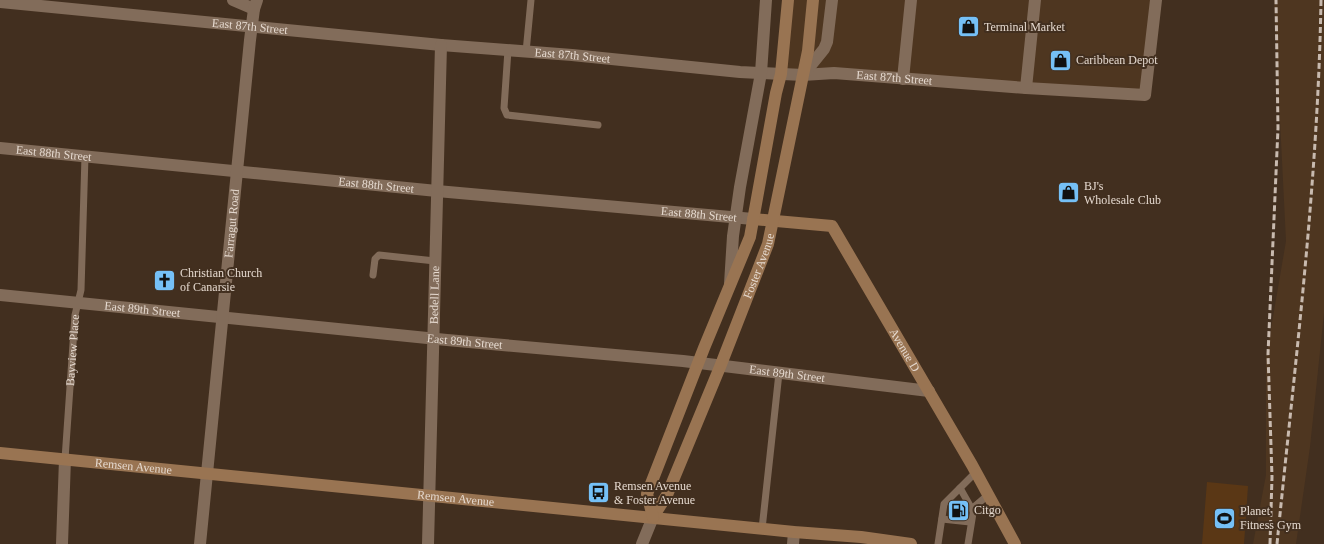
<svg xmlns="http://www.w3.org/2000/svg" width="1324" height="544" font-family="'Times New Roman',serif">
<rect width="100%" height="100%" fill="#422f1f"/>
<path fill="#4e3620" d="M788 0H1156L1145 95 781 74Z
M1274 0H1324V313L1310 447 1296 544H1253L1266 475V358L1286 241Z"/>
<path fill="#5a3715" d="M1207 482 1248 486 1244 544H1202Z"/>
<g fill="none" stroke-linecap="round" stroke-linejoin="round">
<g stroke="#826c5a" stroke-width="7">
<path d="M508 50 504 108 507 115 598 125"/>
<path d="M526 52 531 0"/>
<path d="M373 275 375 259 379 255 435 261"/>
<path id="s1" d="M65 459 75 315 81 290 85 156"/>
<path d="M960 488 973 511"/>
<path d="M942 519 970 522"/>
<path d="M762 529 779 373"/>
<path d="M938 544 944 504 976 472"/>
<path d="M968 544 974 507 988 495"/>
</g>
<g stroke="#826c5a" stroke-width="12">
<path d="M233 0 254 9"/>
<path id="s2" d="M0 2 441 45 572 55 740 72 803 75 834 73 1026 88 1145 95 1156 0"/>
<path d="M803 75 824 49 827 42 832 0"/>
<path d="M903 79 911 0"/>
<path d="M1026 88 1035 0"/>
<path id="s3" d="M0 148 437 191 753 219"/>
<path d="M730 284 733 236 740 187 761 73 766 0"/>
<path id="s4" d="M0 295 447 340 683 361 929 391"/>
<path d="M62 544 65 459"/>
<path id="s5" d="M200 544 250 40 254 9 257 0"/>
<path id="s6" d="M428 544 441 45"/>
<path d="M642 544 653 517"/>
<path d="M793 544 794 532"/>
</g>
<g stroke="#997452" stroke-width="12">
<path id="s7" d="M753 219 832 226 972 465 1015 544"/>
<path id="s8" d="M0 453 794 532 861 537 911 544"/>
<path id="s9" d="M653 517 667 495 720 367 768 244 808 51 813 0"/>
<path d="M653 517 647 494 704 348 750 237 776 93 781 74 788 0"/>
</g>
<path stroke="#c8baaf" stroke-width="3" stroke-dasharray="6 3" stroke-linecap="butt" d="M1270 544 1272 477 1268 354 1278 128 1276 0
M1277 544C1295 363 1318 182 1321 0"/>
</g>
<defs>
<symbol id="shop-square" viewBox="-11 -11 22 22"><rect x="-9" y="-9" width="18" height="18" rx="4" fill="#75c0f6" stroke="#422f1f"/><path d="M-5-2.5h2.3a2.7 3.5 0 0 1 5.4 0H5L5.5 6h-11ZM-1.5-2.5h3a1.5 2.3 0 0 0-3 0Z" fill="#111"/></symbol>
<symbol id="church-square" viewBox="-11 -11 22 22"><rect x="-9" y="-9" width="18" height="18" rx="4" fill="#75c0f6" stroke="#422f1f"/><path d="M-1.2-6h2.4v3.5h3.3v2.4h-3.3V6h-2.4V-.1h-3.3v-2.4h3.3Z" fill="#111"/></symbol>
<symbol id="bus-square" viewBox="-11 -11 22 22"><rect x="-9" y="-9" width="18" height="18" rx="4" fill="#75c0f6" stroke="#422f1f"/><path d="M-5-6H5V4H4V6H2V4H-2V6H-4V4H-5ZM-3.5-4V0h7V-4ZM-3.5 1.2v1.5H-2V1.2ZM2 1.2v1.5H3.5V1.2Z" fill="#111"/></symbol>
<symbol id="fuel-square" viewBox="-11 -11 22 22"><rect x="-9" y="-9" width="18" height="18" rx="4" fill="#75c0f6" stroke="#422f1f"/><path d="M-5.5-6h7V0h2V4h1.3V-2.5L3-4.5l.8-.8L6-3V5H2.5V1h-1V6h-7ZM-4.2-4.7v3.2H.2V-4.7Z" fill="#111"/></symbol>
<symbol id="stadium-square" viewBox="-11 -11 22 22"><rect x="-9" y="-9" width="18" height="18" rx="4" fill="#75c0f6" stroke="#422f1f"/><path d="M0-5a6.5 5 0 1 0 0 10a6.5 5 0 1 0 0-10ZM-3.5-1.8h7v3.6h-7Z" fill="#111"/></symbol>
</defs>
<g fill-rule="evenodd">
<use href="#shop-square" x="956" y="14" width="25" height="25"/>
<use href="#shop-square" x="1048" y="48" width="25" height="25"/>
<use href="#shop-square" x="1056" y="180" width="25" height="25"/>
<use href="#church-square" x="152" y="268" width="25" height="25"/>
<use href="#bus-square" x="586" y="480" width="25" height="25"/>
<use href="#fuel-square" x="946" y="498" width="25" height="25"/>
<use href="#stadium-square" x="1212" y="506" width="25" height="25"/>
</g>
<g text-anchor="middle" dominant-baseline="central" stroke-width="4" stroke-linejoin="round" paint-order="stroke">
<g font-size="12" fill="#e5d9cf" stroke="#422f1f">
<text stroke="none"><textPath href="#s2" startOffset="251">East 87th Street</textPath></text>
<text stroke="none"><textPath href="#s2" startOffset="575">East 87th Street</textPath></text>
<text stroke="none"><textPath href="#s2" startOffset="898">East 87th Street</textPath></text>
<text stroke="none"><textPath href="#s3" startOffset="54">East 88th Street</textPath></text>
<text stroke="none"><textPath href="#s3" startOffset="378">East 88th Street</textPath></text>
<text stroke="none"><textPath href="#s3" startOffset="702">East 88th Street</textPath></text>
<text stroke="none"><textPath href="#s5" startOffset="322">Farragut Road</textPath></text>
<text stroke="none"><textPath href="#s9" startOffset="273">Foster Avenue</textPath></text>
<text stroke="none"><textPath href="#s6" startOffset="249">Bedell Lane</textPath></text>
<text stroke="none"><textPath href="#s4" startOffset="143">East 89th Street</textPath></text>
<text stroke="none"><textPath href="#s4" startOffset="467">East 89th Street</textPath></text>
<text stroke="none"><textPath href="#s1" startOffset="109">Bayview Place</textPath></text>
<text stroke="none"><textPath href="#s7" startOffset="223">Avenue D</textPath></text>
<text stroke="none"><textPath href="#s4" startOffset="791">East 89th Street</textPath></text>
<text stroke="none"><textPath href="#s8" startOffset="134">Remsen Avenue</textPath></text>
<text stroke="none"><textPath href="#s8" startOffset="458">Remsen Avenue</textPath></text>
</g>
<g font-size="12" fill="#e5d9cf" stroke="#422f1f" text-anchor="start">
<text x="984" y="27">Terminal Market</text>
<text x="1076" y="60">Caribbean Depot</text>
<text x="1084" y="186">BJ's<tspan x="1084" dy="14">Wholesale Club</tspan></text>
<text x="180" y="273">Christian Church<tspan x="180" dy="14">of Canarsie</tspan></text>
<text x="614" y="486">Remsen Avenue<tspan x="614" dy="14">&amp; Foster Avenue</tspan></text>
<text x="974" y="510">Citgo</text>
<text x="1240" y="511">Planet<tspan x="1240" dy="14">Fitness Gym</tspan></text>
</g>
</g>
</svg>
